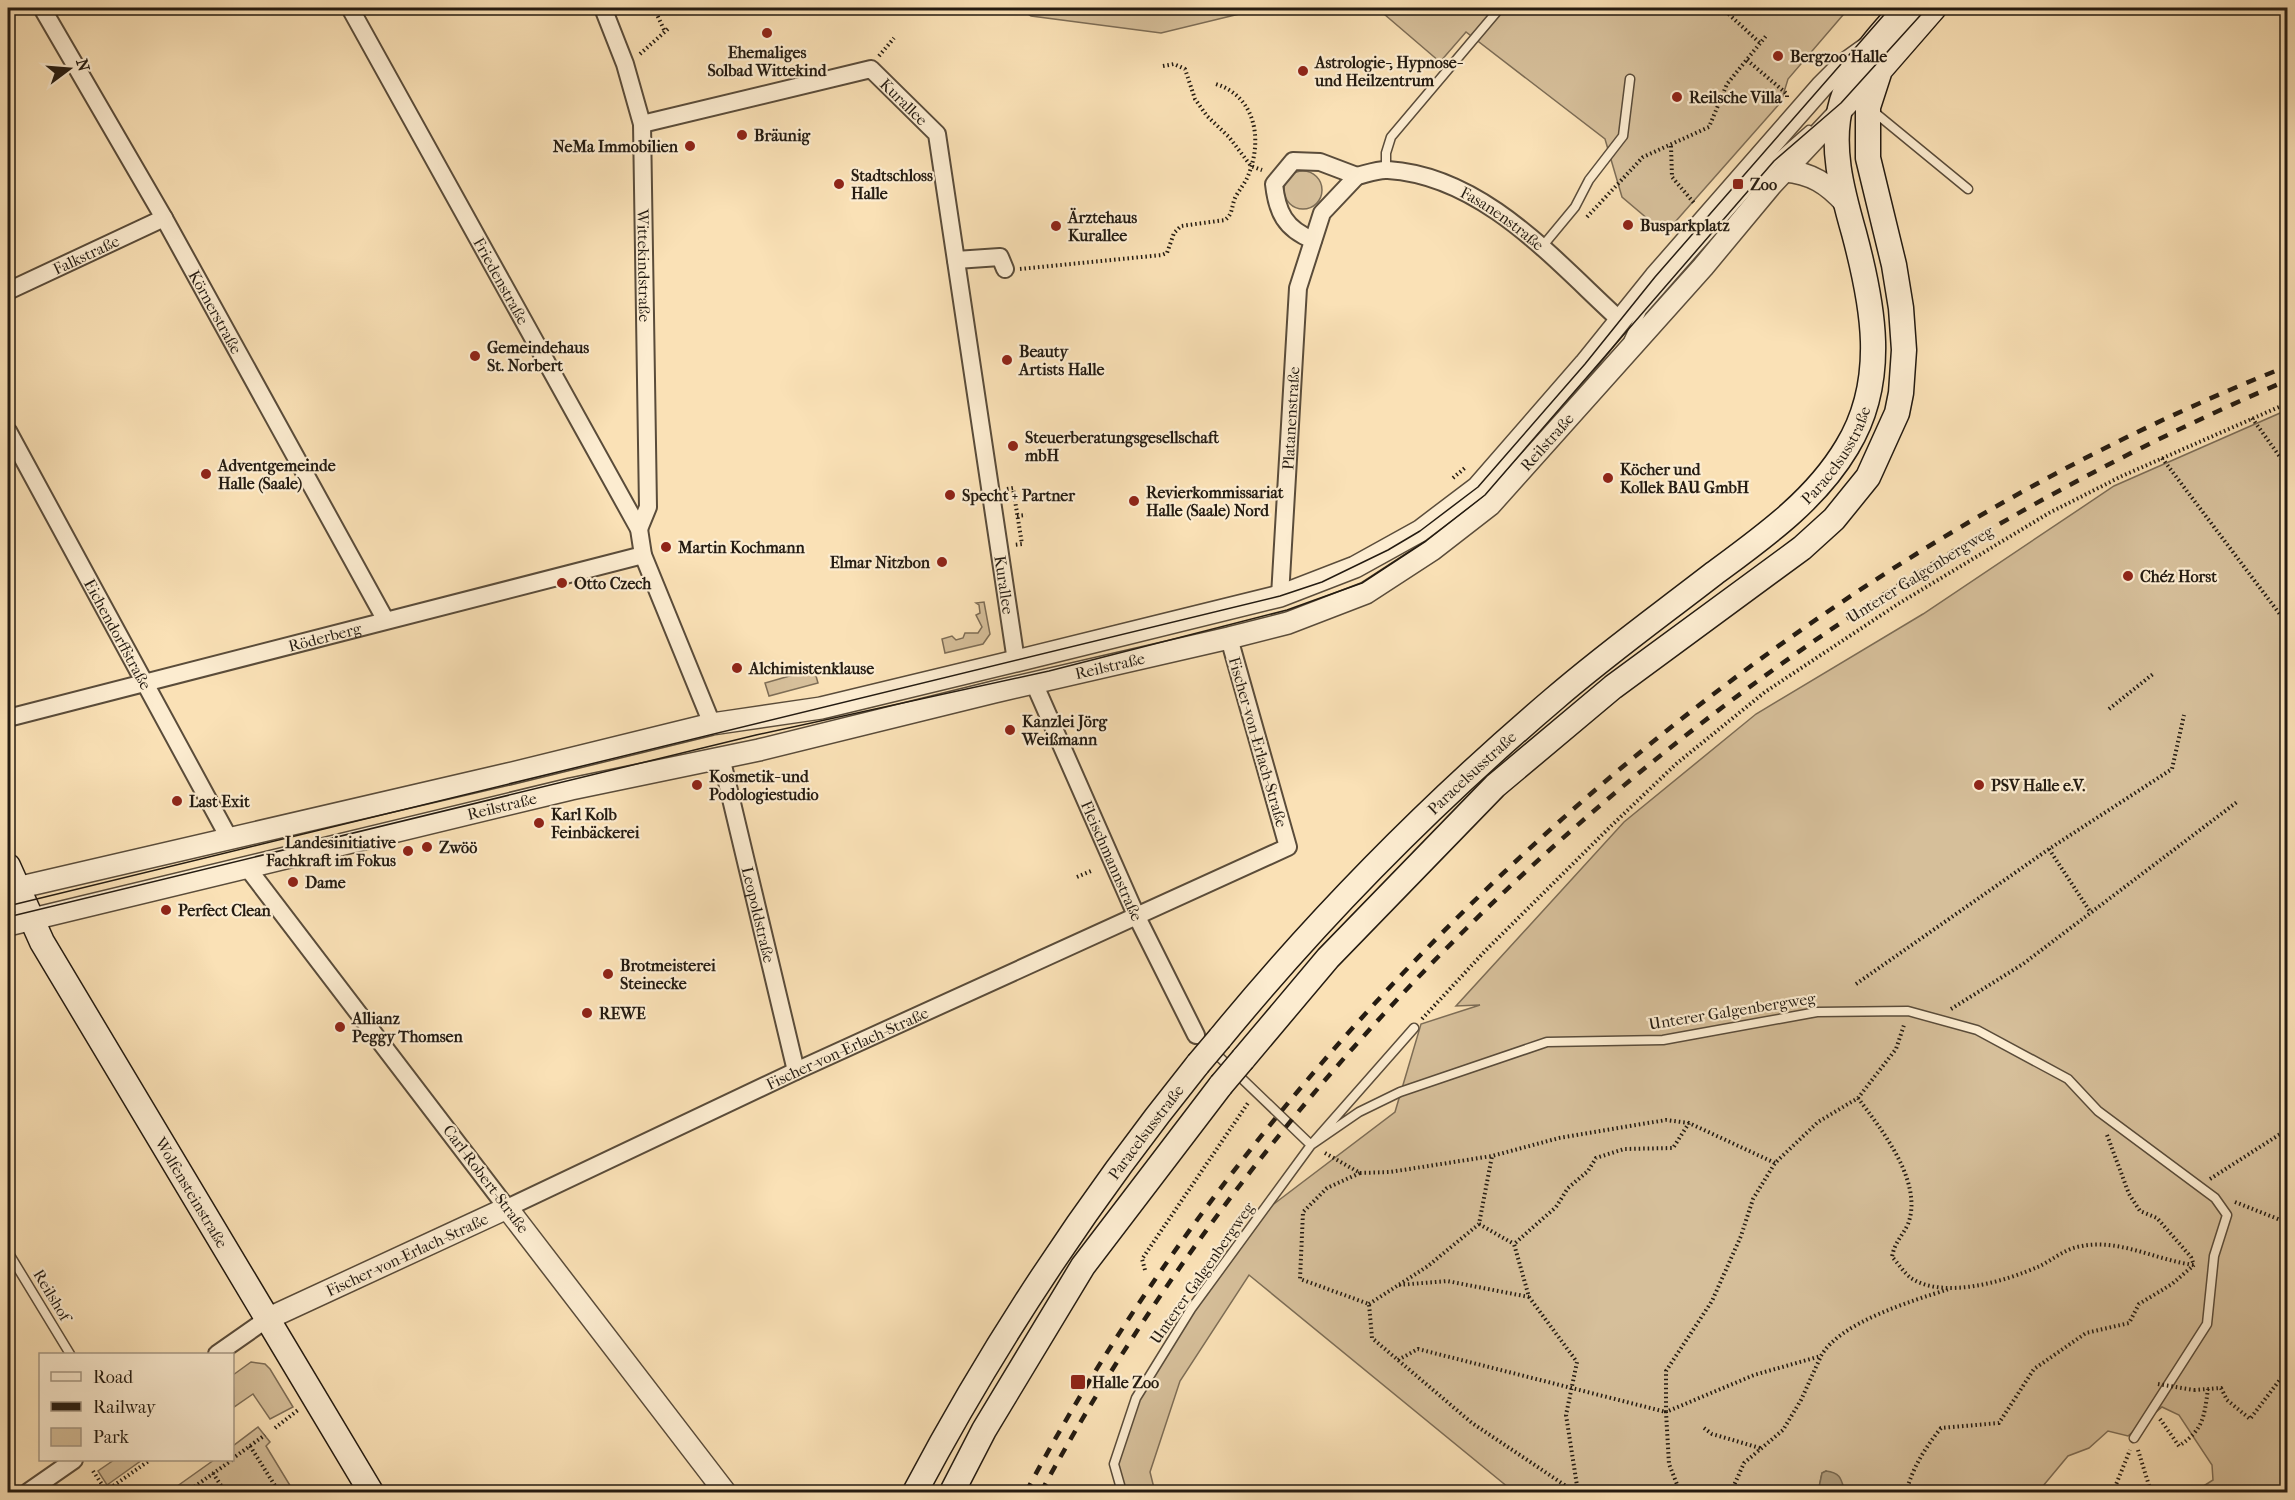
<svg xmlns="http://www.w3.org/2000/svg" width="2295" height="1500" font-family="'IM FELL French Canon',serif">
<rect width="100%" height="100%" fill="#fae1b6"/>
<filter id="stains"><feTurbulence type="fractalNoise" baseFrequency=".00333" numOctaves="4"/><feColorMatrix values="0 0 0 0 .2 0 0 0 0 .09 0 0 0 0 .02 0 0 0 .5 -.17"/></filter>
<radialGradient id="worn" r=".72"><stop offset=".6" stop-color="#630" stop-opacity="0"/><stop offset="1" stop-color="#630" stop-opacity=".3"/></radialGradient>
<path fill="#d6bf9a" stroke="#7d6d56" stroke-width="1.5" d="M1019 8H1264L1161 33 1031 16Z
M1377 8H1849L1788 79 1781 102 1668 230 1662 231 1622 197 1605 139 1466 32 1440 62Z
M1284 190a19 19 0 1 1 38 0a19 19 0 1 1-38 0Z
M2287 410V1492H2194L2213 1480 2212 1465 2179 1415 2162 1407 2128 1436 2108 1431 2089 1448 2068 1456 2038 1492H1845L1843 1486 1826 1471 1822 1473 1818 1492H1514L1249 1275 1180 1381 1150 1472 1155 1492H1122L1114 1464 1136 1398 1191 1310 1262 1213 1395 1112 1421 1024 1480 1005 1456 1006 1624 822 1756 714 1923 614 2114 486Z
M984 602 990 634 983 644 945 653 942 639 952 636 956 640 963 638 965 633H978L982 627 976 615 980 613 979 605 976 603Z
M814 669 818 683 769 696 765 683Z
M251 1362 265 1364 270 1369 293 1407 270 1419 253 1394 234 1407 233 1375Z
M258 1427 270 1442 266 1446 294 1492H169L214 1460H232L233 1446Z
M114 1460H142L107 1485 98 1471Z"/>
<path fill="#b19e7e" stroke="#796a52" stroke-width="1.5" d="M1826 1471C1841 1473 1841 1479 1845 1492H1818L1822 1473Z"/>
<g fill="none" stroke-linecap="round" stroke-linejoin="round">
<defs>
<path id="service" d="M1873 111 1968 189
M1386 170V153L1391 137 1500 8
M1541 248 1575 207 1589 180 1623 136 1630 79
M1629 339 1642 311 1774 161 1809 130
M1212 1050 1311 1145
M1311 1145 1359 1112 1400 1092 1547 1042 1663 1040 1817 1012 1908 1011 1977 1030 2068 1079 2098 1111 2215 1198 2227 1215 2214 1256 2207 1324 2134 1438
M8 1252 70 1354
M1122 1492 1114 1464 1136 1398 1191 1309 1311 1145 1414 1028"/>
<g id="minor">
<path id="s1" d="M42 8 164 218 385 619"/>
<path id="s2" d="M350 8 639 529 643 555 712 724"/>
<path id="s3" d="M603 8 625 64 642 124 648 507 639 529"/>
<path id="s4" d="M642 124 871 69 937 134 1016 661"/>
<path id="s5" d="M1357 176C1366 174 1378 169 1388 170 1484 176 1555 261 1621 321"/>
<path d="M1313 240C1285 229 1277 212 1274 184L1293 161 1320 162 1357 176"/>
<path d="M956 260 1000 257 1005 269"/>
<path id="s6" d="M8 291 164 218"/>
<path id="s7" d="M8 431 229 838"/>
<path id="s8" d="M1280 596 1298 288 1322 213 1357 176"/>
<path id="s9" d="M1034 683 1136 915 1196 1035"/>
<path id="s10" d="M8 718 643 555"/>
<path id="s11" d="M721 757 796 1071"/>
<path id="s12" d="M246 866 507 1208 796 1071 1288 847 1229 638"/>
<path d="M217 1354 267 1319"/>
<path d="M28 1492 74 1460"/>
</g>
<g id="tertiary">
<path d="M1785 171C1811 173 1828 184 1845 203"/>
<path d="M8 890 508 774 712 724 821 708 1016 661 1280 596 1355 567 1420 531 1478 487 1585 364 1655 277 1822 86 1842 66 1867 48"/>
<path id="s13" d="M8 925 571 789 759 750 994 692 1229 638 1288 623 1366 593 1432 550 1490 505 1703 267 1772 184 1879 70"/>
<path id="s14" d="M267 1319 507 1208 725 1492"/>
</g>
<g id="secondary">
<path id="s15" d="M8 866 42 942 371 1492"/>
<path id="s16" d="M1220 1038C1321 915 1433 802 1554 699 1605 655 1659 616 1712 575 1762 538 1815 501 1847 447 1888 380 1873 304 1854 233 1842 191 1829 144 1842 101 1853 63 1878 36 1904 8"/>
<path d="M1243 1059 1328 958 1495 786 1613 687 1802 548 1834 519 1868 477 1897 413 1901 393 1904 350 1901 308 1894 265 1868 158V107L1880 70 1934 8"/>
<path id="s17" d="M915 1492C995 1341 1091 1197 1198 1064"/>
<path d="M952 1492 984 1430 1083 1266 1221 1085"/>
</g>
</defs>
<use href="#service" stroke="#5a4c3a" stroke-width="11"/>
<use href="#minor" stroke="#5a4c3a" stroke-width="20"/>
<use href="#tertiary" stroke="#5a4c3a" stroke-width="24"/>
<use href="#secondary" stroke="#241b11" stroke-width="27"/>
<path stroke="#241b11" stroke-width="4" stroke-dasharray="1.5 3" stroke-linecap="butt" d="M654 8 665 32
M1722 8 1760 43
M640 54 668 29
M879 56 894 38
M1747 60 1787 94V98
M1163 66 1174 64 1185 69 1195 99 1207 116 1229 137 1251 166 1262 170
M1671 146 1672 177 1694 203
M1587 217 1643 157 1709 127 1727 84 1766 36
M1020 269 1162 255 1167 253 1174 233 1181 226 1225 220C1234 213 1231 205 1236 196 1240 189 1245 183 1248 176 1263 140 1256 97 1216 84
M2252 418 2288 468
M2162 458 2288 625
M1453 478 1466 467
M1007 489 1013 488 1022 544 1014 545
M1017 516 1026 515
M2109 709 2153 674
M2049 849 2091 913
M1077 877 1091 871
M1856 984 2049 849 2172 769 2184 715
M1951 1009 2023 964 2237 802
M1422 1019 1485 951 1610 827 1676 764 1765 692 1898 604 2049 513 2122 476 2288 403
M1858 1098C1881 1129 1924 1182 1908 1224 1902 1237 1895 1241 1892 1257 1898 1263 1904 1273 1911 1278 1944 1300 2006 1281 2040 1266 2052 1260 2064 1250 2077 1247 2117 1237 2155 1260 2194 1265
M2107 1135 2129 1194 2140 1211 2157 1218 2191 1257 2194 1265
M1325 1153 1360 1173 1327 1188 1303 1212 1300 1279 1369 1304 1372 1338 1472 1423 1575 1492
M1360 1173 1390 1172 1492 1156 1559 1138 1666 1120 1689 1123 1775 1163
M2210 1179 2288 1129
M2235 1202 2288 1223
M1479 1224 1514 1244
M1145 1270 1142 1259 1248 1103
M1399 1285 1447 1281 1529 1297
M1369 1304 1428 1266 1479 1224 1492 1156
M1398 1360 1418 1349 1666 1412V1371L1712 1301 1741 1236 1753 1199 1775 1163 1818 1122 1858 1098 1896 1049 1904 1025
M2194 1390 2221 1388 2227 1400 2250 1419 2288 1369
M2160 1419 2179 1446C2204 1429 2204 1417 2208 1389
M275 1428 298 1410
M1704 1428 1712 1434 1760 1448
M250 1446 279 1492
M2138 1450 2151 1492
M232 1459 265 1435
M93 1471 107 1492
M213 1473 225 1492
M106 1491 150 1460
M187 1492 232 1460
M1578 1492 1566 1415 1577 1362 1529 1297 1514 1244 1556 1207 1568 1188 1588 1171 1596 1158 1624 1149 1673 1148 1689 1123
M1680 1492 1669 1464 1666 1412 1754 1375 1821 1356C1840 1322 1912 1301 1949 1289
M1731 1492 1744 1463 1783 1430 1801 1400 1821 1356
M1906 1492C1913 1467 1925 1448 1941 1428L1999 1423 2034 1369 2086 1333 2129 1323 2139 1304 2172 1284 2194 1265
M2113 1492 2130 1450"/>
<use href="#service" stroke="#fcecd0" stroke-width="8"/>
<use href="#minor" stroke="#fcecd0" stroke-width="16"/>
<use href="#tertiary" stroke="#fcecd0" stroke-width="21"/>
<use href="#secondary" stroke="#fcecd0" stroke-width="24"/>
<path stroke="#241b11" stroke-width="1.5" d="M8 906 1280 596 1322 582 1388 550 1420 531 1478 487 1585 364 1655 277 1890 8
M8 917 756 735 1049 671 1287 610 1362 583 1426 541 1485 495 1774 161 1841 103 1927 8"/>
<path stroke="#241b11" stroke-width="4.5" stroke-dasharray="10 10" stroke-linecap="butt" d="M1026 1492C1289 998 1766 572 2288 366
M1041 1492C1314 989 1764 604 2288 380"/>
<defs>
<path id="secondary-bridge" d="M1198 1064 1220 1038
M1221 1085 1243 1059"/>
</defs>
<use href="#secondary-bridge" stroke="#241b11" stroke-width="27" stroke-linecap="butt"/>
<path stroke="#241b11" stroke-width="4" stroke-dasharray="1.5 3" stroke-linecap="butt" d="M2158 1384 2194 1390"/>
<use href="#secondary-bridge" stroke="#fcecd0" stroke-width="24"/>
</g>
<g fill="#8f2418" stroke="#fcecd0" stroke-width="2">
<circle cx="767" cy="33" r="6"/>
<circle cx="1778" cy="56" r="6"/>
<circle cx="1303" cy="71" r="6"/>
<circle cx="1677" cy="97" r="6"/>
<circle cx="742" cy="135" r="6"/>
<circle cx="690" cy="146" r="6"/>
<circle cx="839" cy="184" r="6"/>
<rect x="1732" y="178" width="12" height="12" rx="3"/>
<circle cx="1628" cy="225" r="6"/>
<circle cx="1056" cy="226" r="6"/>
<circle cx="475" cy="356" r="6"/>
<circle cx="1007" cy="360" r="6"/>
<circle cx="1013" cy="446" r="6"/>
<circle cx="206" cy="474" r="6"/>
<circle cx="1608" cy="478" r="6"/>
<circle cx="950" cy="495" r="6"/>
<circle cx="1134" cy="501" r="6"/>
<circle cx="666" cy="547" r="6"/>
<circle cx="942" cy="562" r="6"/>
<circle cx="2128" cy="576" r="6"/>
<circle cx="562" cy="583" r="6"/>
<circle cx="737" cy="668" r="6"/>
<circle cx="1010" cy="730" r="6"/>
<circle cx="697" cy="785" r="6"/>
<circle cx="1979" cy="785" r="6"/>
<circle cx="177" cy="801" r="6"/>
<circle cx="539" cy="823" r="6"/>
<circle cx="427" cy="847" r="6"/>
<circle cx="408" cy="851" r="6"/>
<circle cx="293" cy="882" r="6"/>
<circle cx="166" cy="910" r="6"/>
<circle cx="608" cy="974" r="6"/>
<circle cx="587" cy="1013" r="6"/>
<circle cx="340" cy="1027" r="6"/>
<rect x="1070" y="1374" width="16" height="16" rx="3"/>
</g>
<g text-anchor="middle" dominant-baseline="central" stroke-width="4.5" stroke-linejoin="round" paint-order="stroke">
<g font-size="16" font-weight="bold" fill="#241b11" stroke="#fcecd0" text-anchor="start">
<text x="767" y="52" text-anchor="middle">Ehemaliges<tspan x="767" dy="18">Solbad Wittekind</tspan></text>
<text x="1790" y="56">Bergzoo Halle</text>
<text x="1315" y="62">Astrologie-, Hypnose-<tspan x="1315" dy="18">und Heilzentrum</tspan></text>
<text x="1689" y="97">Reilsche Villa</text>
<text x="754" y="135">Bräunig</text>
<text x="678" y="146" text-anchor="end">NeMa Immobilien</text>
<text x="851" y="175">Stadtschloss<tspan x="851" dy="18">Halle</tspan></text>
<text x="1750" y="184">Zoo</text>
<text x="1068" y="217">Ärztehaus<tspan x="1068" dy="18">Kurallee</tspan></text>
<text x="1640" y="225">Busparkplatz</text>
<text x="487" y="347">Gemeindehaus<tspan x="487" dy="18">St. Norbert</tspan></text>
<text x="1019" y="351">Beauty<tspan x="1019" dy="18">Artists Halle</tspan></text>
<text x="1025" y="437">Steuerberatungsgesellschaft<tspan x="1025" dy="18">mbH</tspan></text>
<text x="218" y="465">Adventgemeinde<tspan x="218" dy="18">Halle (Saale)</tspan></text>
<text x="1620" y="469">Köcher und<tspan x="1620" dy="18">Kollek BAU GmbH</tspan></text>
<text x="1146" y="492">Revierkommissariat<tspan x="1146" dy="18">Halle (Saale) Nord</tspan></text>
<text x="962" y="495">Specht + Partner</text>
<text x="678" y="547">Martin Kochmann</text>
<text x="930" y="562" text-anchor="end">Elmar Nitzbon</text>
<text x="2140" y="576">Chéz Horst</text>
<text x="574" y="583">Otto Czech</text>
<text x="749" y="668">Alchimistenklause</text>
<text x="1022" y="721">Kanzlei Jörg<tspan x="1022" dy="18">Weißmann</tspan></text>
<text x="709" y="776">Kosmetik- und<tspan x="709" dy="18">Podologiestudio</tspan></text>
<text x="1991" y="785">PSV Halle e.V.</text>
<text x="189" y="801">Last Exit</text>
<text x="551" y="814">Karl Kolb<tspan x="551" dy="18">Feinbäckerei</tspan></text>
<text x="396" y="842" text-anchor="end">Landesinitiative<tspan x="396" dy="18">Fachkraft im Fokus</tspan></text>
<text x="439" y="847">Zwöö</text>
<text x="305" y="882">Dame</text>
<text x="178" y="910">Perfect Clean</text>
<text x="620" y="965">Brotmeisterei<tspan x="620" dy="18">Steinecke</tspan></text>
<text x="599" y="1013">REWE</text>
<text x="352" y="1018">Allianz<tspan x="352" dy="18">Peggy Thomsen</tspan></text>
<text x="1092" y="1382">Halle Zoo</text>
</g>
<g font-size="16" fill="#241b11" stroke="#fcecd0">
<text stroke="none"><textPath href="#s4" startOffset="282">Kurallee</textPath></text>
<text stroke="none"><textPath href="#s5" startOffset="158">Fasanenstraße</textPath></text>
<text stroke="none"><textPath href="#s6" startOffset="86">Falkstraße</textPath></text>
<text stroke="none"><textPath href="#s3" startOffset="264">Wittekindstraße</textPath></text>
<text stroke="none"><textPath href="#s2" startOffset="312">Friedenstraße</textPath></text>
<text stroke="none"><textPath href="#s1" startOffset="350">Körnerstraße</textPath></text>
<text stroke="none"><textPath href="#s8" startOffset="178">Platanenstraße</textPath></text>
<text stroke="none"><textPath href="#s13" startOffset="1636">Reilstraße</textPath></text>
<text stroke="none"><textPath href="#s16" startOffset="852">Paracelsusstraße</textPath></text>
<text transform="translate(1920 574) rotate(-32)">Unterer Galgenbergweg</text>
<text stroke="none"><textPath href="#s4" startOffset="784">Kurallee</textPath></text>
<text stroke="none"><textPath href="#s7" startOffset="231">Eichendorffstraße</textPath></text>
<text stroke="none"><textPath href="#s10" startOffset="327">Röderberg</textPath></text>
<text stroke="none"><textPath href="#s13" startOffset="1132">Reilstraße</textPath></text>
<text transform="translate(1258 742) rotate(74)">Fischer-von-Erlach-Straße</text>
<text stroke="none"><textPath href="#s16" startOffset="366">Paracelsusstraße</textPath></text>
<text stroke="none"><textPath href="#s13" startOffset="508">Reilstraße</textPath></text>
<text stroke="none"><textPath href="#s9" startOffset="194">Fleischmannstraße</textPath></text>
<text stroke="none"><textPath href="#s11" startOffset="162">Leopoldstraße</textPath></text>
<text transform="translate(1732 1011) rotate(-9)">Unterer Galgenbergweg</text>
<text stroke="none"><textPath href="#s12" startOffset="806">Fischer-von-Erlach-Straße</textPath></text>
<text stroke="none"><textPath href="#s17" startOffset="428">Paracelsusstraße</textPath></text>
<text transform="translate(486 1179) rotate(53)">Carl-Robert-Straße</text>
<text stroke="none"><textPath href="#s15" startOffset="375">Wolfensteinstraße</textPath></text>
<text stroke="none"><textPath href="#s14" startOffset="154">Fischer-von-Erlach-Straße</textPath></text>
<text transform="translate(1202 1273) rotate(-55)">Unterer Galgenbergweg</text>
<text transform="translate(52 1295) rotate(59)">Reilshof</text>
</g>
</g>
<rect width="2295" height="1500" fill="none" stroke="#fae1b6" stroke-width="30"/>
<rect x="9" y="9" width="2277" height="1482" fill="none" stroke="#241b11" stroke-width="3"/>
<rect x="15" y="15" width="2265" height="1470" fill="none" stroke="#241b11" stroke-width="1.5"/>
<rect x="39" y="1353" width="195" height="108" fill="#fcecd0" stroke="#a69884" stroke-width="1.5"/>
<rect x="51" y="1372" width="30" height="9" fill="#fcecd0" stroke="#a69884" stroke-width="1.5"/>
<text x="93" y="1383" font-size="18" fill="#241b11">Road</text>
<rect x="51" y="1402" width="30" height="9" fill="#241b11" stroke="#a69884" stroke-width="1.5"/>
<text x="93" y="1413" font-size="18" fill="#241b11">Railway</text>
<rect x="51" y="1428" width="30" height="18" fill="#d6bf9a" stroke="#a69884" stroke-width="1.5"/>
<text x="93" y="1443" font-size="18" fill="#241b11">Park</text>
<g transform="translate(69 69) rotate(74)" stroke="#fcecd0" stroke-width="4.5" paint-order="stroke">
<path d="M0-4.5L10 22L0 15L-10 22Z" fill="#241b11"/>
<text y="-9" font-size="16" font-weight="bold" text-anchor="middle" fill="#241b11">N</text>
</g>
<rect width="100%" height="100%" filter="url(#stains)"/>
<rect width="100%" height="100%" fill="url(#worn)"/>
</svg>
